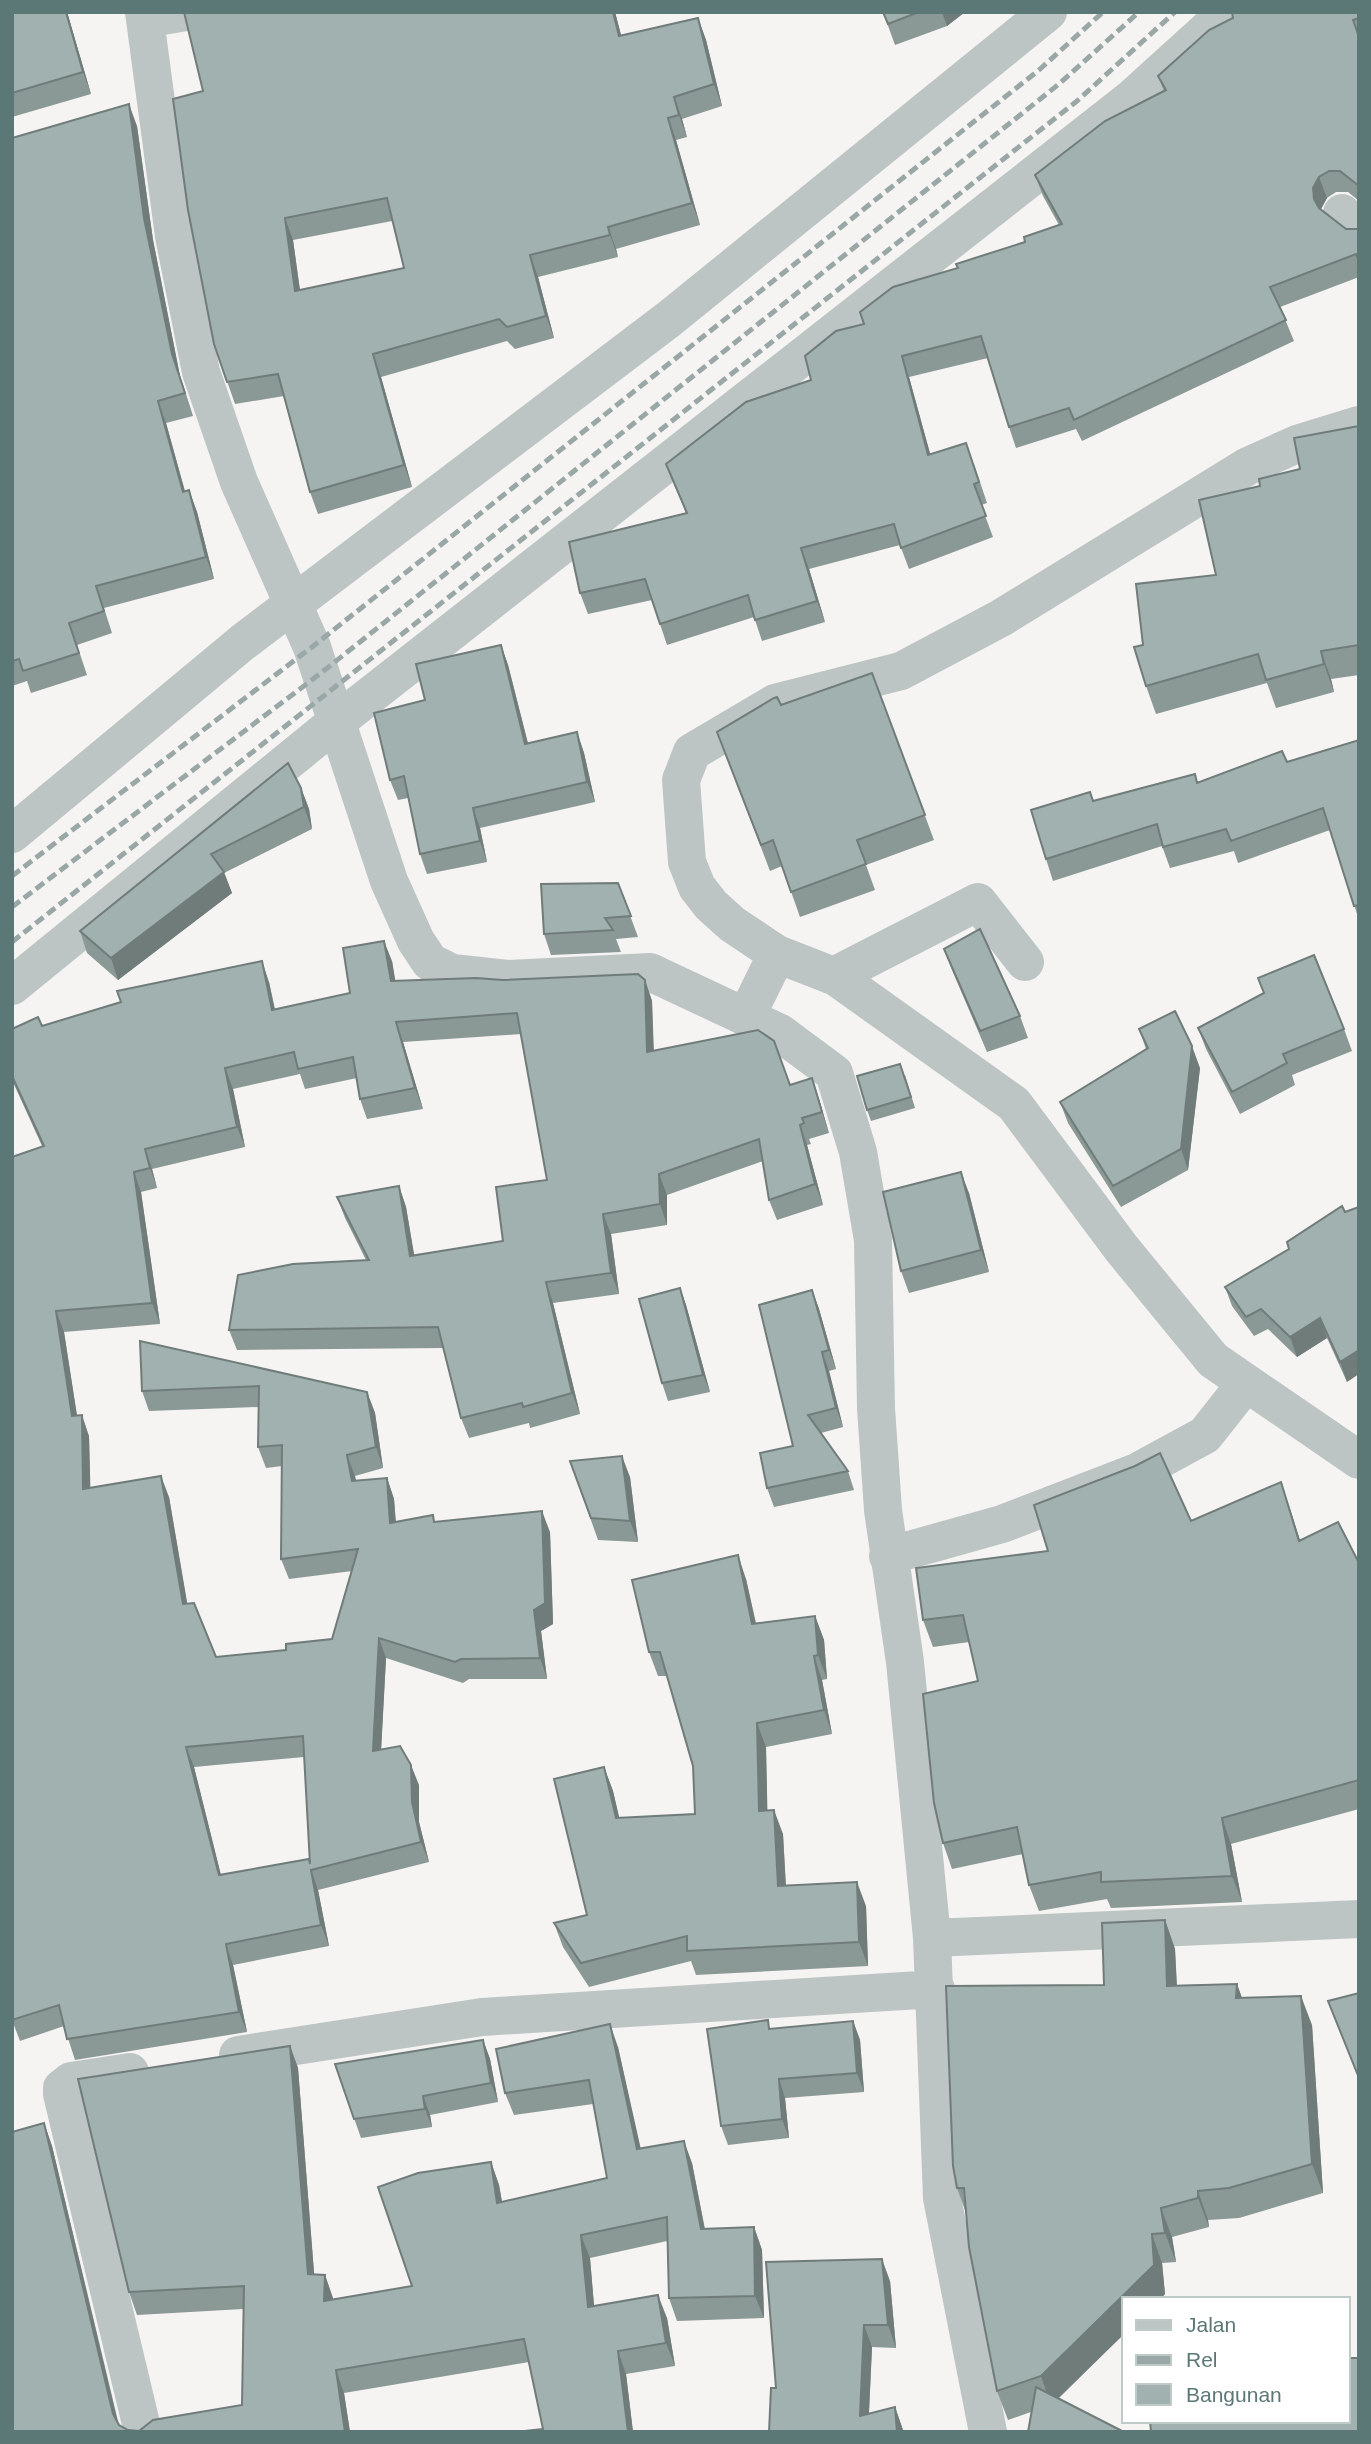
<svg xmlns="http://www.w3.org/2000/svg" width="1371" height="2444" font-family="Arial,sans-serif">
<rect width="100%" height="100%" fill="#f6f4f2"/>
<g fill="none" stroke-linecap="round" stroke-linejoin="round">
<path stroke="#bcc5c4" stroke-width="38" d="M144 12 174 236 201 372 239 482 312 647 389 881 416 941 430 962 452 973 509 979 650 972 780 1033 834 1073 858 1152 873 1240 876 1408 883 1510 905 1662 932 1938 942 2198 988 2432
M145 19 186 12
M1342 213 1359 229
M1359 425 1297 444 1248 466 1001 618 901 671 775 703 692 752 681 780 687 862 697 887 711 905 732 924 777 954 836 977 1014 1104 1122 1249 1213 1360 1359 1460
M12 834 243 642 669 319 1048 12
M834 976 978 902 1025 962
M12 986 335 723 1131 99 1227 12
M746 1017 777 954
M888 1556 1002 1524 1137 1472 1205 1435 1246 1383
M932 1938 1359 1919
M238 2055 482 2017 936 1989
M130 2072 71 2081 62 2088V2094L143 2432"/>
<path stroke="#99a8a7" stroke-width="5" stroke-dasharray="10 5" stroke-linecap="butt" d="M12 876 312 647 1039 70 1103 12
M12 907 321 673 1059 84 1139 12
M12 942 1077 101 1175 12"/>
</g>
<path fill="#8a9896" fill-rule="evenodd" d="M12 12H67L91 94 12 117Z
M184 12H615L621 35 698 18 706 40 722 106 682 119 687 137 676 140 700 225 616 249 618 257 538 277 554 338 515 349 507 341 381 377 412 487 318 514 310 492 284 396 235 404 214 344 203 91ZM392 221 404 268 300 290 293 240Z
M883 12H965L947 26 895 45Z
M1359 12V201L1348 192H1336L1327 198 1321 209 1346 229H1357L1359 228V277L1280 307 1294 341 1082 441 1076 429 1016 448 1009 427 988 358 909 377 930 454 974 464 987 503 981 505 993 537 909 569 900 545 809 569 825 622 762 641 754 617 667 645 652 600 588 614 580 593 686 513 666 464 811 380 864 324 958 268 1025 242 1059 225 1043 196 1035 175 1164 91 1158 76Z
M137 126 153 240 180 376 193 416 166 423 185 491 189 490 197 512 214 579 104 608 112 633 77 645 87 675 31 693 27 681 12 686V138Z
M1359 426V675L1331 679 1334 692 1276 708 1267 683 1156 714 1146 686 1143 645 1216 575 1260 486 1300 469Z
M501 645 508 665 528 743 577 732 584 753 595 802 480 828 487 862 427 874 420 854 408 798 398 800 390 780 425 700Z
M872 673 934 840 866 865 875 890 800 917 782 866 770 871 717 732 781 705Z
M1359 740V920L1330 830 1238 863 1234 851 1170 868 1162 846 1053 881 1046 859 1093 801 1198 782 1287 762Z
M301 788 309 809 312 829 224 873 232 893 118 980 87 953 80 931Z
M618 883 638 937 616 939 621 952 551 955 544 934Z
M944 949 1020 1016 1028 1038 987 1052 952 970Z
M392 961 395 981 645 980 652 1001 654 1051 790 1085 819 1099 829 1133 809 1139 811 1144 807 1145 823 1205 777 1220 769 1200 763 1161 667 1195V1225L611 1234 619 1294 553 1303 580 1414 530 1428 529 1423 469 1438 461 1418 444 1348 237 1350 229 1330 366 1260 345 1218 337 1197 399 1186 406 1207 414 1256 503 1241 547 1180 521 1034 403 1042 423 1109 367 1119 360 1099 357 1078 305 1089 300 1074 233 1089 245 1147 152 1169 157 1188 141 1192 160 1324 64 1332 77 1415 89 1436 90 1488 169 1497 187 1604 216 1657 286 1650 332 1639 352 1571 289 1579 281 1559 282 1466 266 1468 258 1447 259 1407 149 1411 142 1391 140 1341 367 1392 375 1413 383 1468 355 1476 356 1481 387 1478 394 1499 396 1522H435L550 1532 553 1624 541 1631 547 1679H469L463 1683 386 1658 381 1749 419 1785V1822L429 1862 318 1890 329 1946 233 1965 247 2032 75 2060 64 2026 20 2041 12 2020 42 1146 12 1080V1029L42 1026 269 982 275 1009 350 993ZM304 1757 310 1861 221 1875 194 1767Z
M1258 978 1344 1029 1352 1051 1292 1075 1295 1085 1240 1114 1206 1049 1198 1028 1264 993Z
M1139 1029 1200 1068 1188 1170 1121 1207 1068 1123 1060 1102 1146 1049Z
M905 1075 915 1108 871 1121 867 1110Z
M969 1193 989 1272 909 1293 901 1271Z
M1342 1206 1347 1382 1327 1338 1297 1357 1268 1329 1254 1336 1232 1306 1225 1287 1289 1249Z
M680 1288 686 1305 710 1392 668 1401 662 1383Z
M812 1290 819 1309 836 1369 829 1371 843 1427 821 1433 848 1471 854 1490 774 1507 767 1488 793 1446Z
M570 1461 630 1477 638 1542 598 1540Z
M1290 1509 1300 1540 1359 1563V1809L1231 1844 1242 1902 1111 1908 1107 1899 1039 1911 1029 1885 1023 1854 952 1869 943 1843 978 1681 969 1642 933 1647 923 1620 1048 1551 1191 1521Z
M746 1579 756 1623 815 1616 824 1640 827 1679 822 1680 832 1734 766 1747 767 1811 783 1834 786 1886 866 1906 868 1966 696 1975 691 1961 589 1987 563 1947 554 1923 587 1915 604 1767 613 1791 619 1818 695 1814 693 1766 667 1676H658L649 1652Z
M1165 1920 1175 1949 1177 1985 1237 1984 1242 1998 1312 2025 1323 2193 1239 2218 1208 2220 1209 2227 1172 2237 1176 2262 1162 2263 1165 2294 1160 2299H1124V2334L1058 2399 1031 2412 1008 2420 997 2391 966 2213 957 2188Z
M853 2021 860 2040 864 2092 785 2098 789 2138 728 2145 721 2126 771 2029Z
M483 2040 490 2059 498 2102 430 2115 432 2127 361 2138 335 2064Z
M290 2046 298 2068 314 2274 325 2275 333 2299 412 2286 491 2162 499 2185 502 2202 607 2178 593 2104 514 2115 505 2093 618 2047 640 2149 692 2163 705 2229 754 2227 762 2250 764 2318 677 2321 669 2298 667 2241 590 2258 594 2306 667 2318 675 2366 626 2374 633 2432H515L543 2429 529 2362 344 2393 350 2432H12L44 2123 52 2146 119 2425 128 2430 139 2431 242 2405 243 2309 137 2315 129 2292Z
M890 2281 896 2348 872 2347 869 2413 895 2407 903 2430 776 2388Z"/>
<path fill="#707c7a" d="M66 12H67L91 94 83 72Z
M613 12H615L627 58 619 36Z
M942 12H965L947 26Z
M698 18 706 40 722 106 714 84Z
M674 97 682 119 687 137 679 115Z
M129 104 137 126 153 240 180 376 193 416 172 354 144 218Z
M668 118 676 140 700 225 692 203Z
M1319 177 1327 198 1321 209V220L1314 199 1313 188Z
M285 218 293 240 303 313 295 291Z
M608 227 616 249 618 257 610 235Z
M530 255 538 277 554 338 546 316Z
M373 354 381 377 412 487 404 465Z
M902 356 909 377 936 475 928 455Z
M158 401 166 423 191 514 183 492Z
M189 490 197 512 214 579 206 557Z
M801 548 809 569 825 622 817 601Z
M501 645 508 665 533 764 525 744Z
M1321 651 1331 679 1334 692 1324 664Z
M577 732 584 753 595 802 587 782Z
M301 788 309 809 312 829 304 807Z
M473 808 480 828 487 862 480 841Z
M224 872 232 893 118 980 111 958Z
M384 941 392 961 399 1002 391 981Z
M262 961 269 982 279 1031 272 1010Z
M645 980 652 1001 654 1073 647 1052Z
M396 1022 403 1042 423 1109 415 1088Z
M1192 1046 1200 1068 1188 1170 1181 1149Z
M225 1068 233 1089 245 1147 237 1127Z
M812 1078 819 1099 829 1133 822 1112Z
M800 1125 807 1145 823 1205 815 1184Z
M145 1149 152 1169 157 1188 150 1168Z
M134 1172 141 1192 160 1324 152 1303Z
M961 1172 969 1193 989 1272 981 1250Z
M659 1174 667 1195V1225L660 1204Z
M399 1186 406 1207 418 1277 410 1256Z
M603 1214 611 1234 619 1294 611 1273Z
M546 1282 553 1303 580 1414 572 1393Z
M680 1288 686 1305 710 1392 703 1375Z
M812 1290 819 1309 836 1369 829 1350Z
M56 1311 64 1332 80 1436 72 1416Z
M1320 1318 1327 1338 1297 1357 1290 1337Z
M1359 1350V1374L1347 1382 1340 1362Z
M822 1352 829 1371 843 1427 836 1408Z
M367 1392 375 1413 383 1468 376 1447Z
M82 1415 89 1436 91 1510 83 1489Z
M347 1455 355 1476 360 1502 352 1481Z
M622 1456 630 1477 638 1542 630 1521Z
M161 1476 169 1497 191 1625 183 1604Z
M387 1478 394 1499 397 1543 390 1523Z
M1281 1482 1290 1509 1308 1567 1299 1541Z
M542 1511 550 1532 553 1624 541 1631 547 1679 540 1658 534 1610Z
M738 1555 746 1579 761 1648 752 1624Z
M815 1616 824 1640 827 1679 818 1655Z
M379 1638 386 1658 380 1771 373 1751Z
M814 1656 822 1680 832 1734 824 1710Z
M757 1723 766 1747 768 1835 759 1811Z
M186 1747 194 1767 226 1896 219 1875Z
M411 1765 419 1785V1822L429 1862 421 1842 412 1802Z
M604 1767 613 1791 625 1842 616 1818Z
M774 1810 783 1834 787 1910 778 1886Z
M1222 1818 1231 1844 1242 1902 1232 1876Z
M311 1870 318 1890 329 1946 321 1925Z
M857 1882 866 1906 868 1966 859 1942Z
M1165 1920 1175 1949 1178 2015 1167 1986Z
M226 1944 233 1965 247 2032 239 2012Z
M1237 1984 1247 2013 1236 1998Z
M1301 1996 1312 2025 1323 2193 1312 2164Z
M853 2021 860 2040 864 2092 857 2073Z
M610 2024 618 2047 646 2172 637 2149Z
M483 2040 490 2059 498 2102 491 2083Z
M290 2046 298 2068 316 2297 308 2274Z
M779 2079 785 2098 789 2138 782 2119Z
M423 2096 430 2115 432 2127 425 2109Z
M44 2123 52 2146 120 2432 113 2414Z
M684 2141 692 2163 709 2252 701 2229Z
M491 2162 499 2185 506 2225 497 2203Z
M1198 2191 1208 2220 1209 2227 1198 2198Z
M1161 2208 1172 2237 1176 2262 1165 2233Z
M754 2227 762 2250 764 2318 755 2296Z
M1152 2234 1162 2263 1165 2294 1160 2299H1124V2334L1051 2405 1041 2376Z
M581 2235 590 2258 596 2329 588 2307Z
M882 2259 890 2281 896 2348 888 2325Z
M325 2275 333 2298V2323L324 2301Z
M658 2295 667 2318 675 2366 666 2343Z
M864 2325 872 2347 868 2432 860 2416Z
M618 2351 626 2374 633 2432H628Z
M336 2370 344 2393 350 2432H345Z
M895 2407 903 2430V2432H897Z"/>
<path fill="#a0b1af" stroke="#707c7a" stroke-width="2" fill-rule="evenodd" d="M12 12H66L83 72 12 93Z
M184 12H613L619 36 698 18 714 84 674 97 679 115 668 118 692 203 608 227 610 235 530 255 546 316 507 327 499 319 373 354 404 465 310 492 278 374 227 382 214 344 188 210 173 99 203 91ZM387 198 404 268 295 291 285 218Z
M883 12H919L888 24Z
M1232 12H1359V18L1353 20 1359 37V186L1340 171H1329L1319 177 1313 188 1314 199 1319 208 1346 229H1357L1359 228V261L1356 254 1270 287 1286 320 1074 420 1069 408 1009 427 981 336 902 356 928 455 966 443 979 482 974 484 986 516 901 548 894 524 801 548 817 601 755 620 748 595 660 624 645 579 580 593 569 542 687 513 666 464 746 402 811 380 805 356 836 331 864 324 860 312 893 287 958 268 956 264 1025 242 1024 237 1062 224 1035 175 1105 121 1166 90 1158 76 1209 30 1233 18Z
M129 104 144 218 172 354 185 393 158 401 183 492 189 490 206 557 96 586 104 611 69 623 79 653 23 671 19 659 12 661V138Z
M1359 426V645L1321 651 1324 664 1266 680 1258 654 1146 686 1134 647 1143 645 1136 584 1216 575 1199 500 1260 486 1259 479 1300 469 1294 438Z
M501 645 525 744 577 732 587 782 473 808 480 841 420 854 404 776 390 780 374 713 425 700 416 664Z
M872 673 925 815 857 840 866 864 791 892 773 840 761 845 717 732 774 698 777 697 781 705Z
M1359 740V905L1354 906 1323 808 1231 841 1226 829 1163 847 1157 824 1046 859 1031 810 1090 792 1093 801 1195 774 1197 783 1282 751 1287 762Z
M288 763 301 788 304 807 211 854 224 872 111 958 80 931Z
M618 883 631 916 605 918 613 930 544 934 541 884Z
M980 929 1020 1016 980 1031 944 949Z
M384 941 391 981 476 978 503 980 638 974 645 980 647 1052 758 1030 774 1041 790 1085 812 1078 822 1112 802 1118 804 1123 800 1125 815 1184 769 1200 759 1139 659 1174 660 1204 603 1214 611 1273 546 1282 572 1393 523 1407 522 1403 461 1418 438 1327 229 1330 238 1275 293 1264 369 1260 337 1197 399 1186 410 1256 503 1241 496 1187 547 1180 517 1013 396 1022 415 1088 360 1099 353 1057 298 1069 294 1052 225 1068 237 1127 145 1149 150 1168 134 1172 152 1303 56 1311 72 1416 82 1415 83 1489 161 1476 183 1604 194 1603 216 1657 286 1650V1644L332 1639 358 1549 281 1559 282 1445 258 1447 259 1386 142 1391 140 1341 367 1392 376 1447 347 1455 352 1481 387 1478 390 1523 433 1515 434 1522 542 1511 545 1603 534 1610 540 1658 461 1659 455 1662 379 1638 373 1751 400 1746 411 1765 412 1802 421 1842 311 1870 321 1925 226 1944 239 2012 67 2039 59 2005 12 2020V1157L44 1146 12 1076V1029L38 1017 42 1026 121 1002 117 991 262 961 272 1010 350 993 343 948ZM303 1736 310 1864 309 1859 219 1875 186 1747Z
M1314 955 1344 1029 1283 1054 1287 1063 1232 1092 1198 1028 1264 993 1258 978Z
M1175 1011 1192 1046 1181 1149 1113 1186 1060 1102 1148 1048 1139 1029Z
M900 1064 911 1097 867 1110 857 1076Z
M961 1172 981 1250 901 1271 883 1192Z
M1342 1206 1345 1212 1359 1207V1350L1340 1362 1320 1318 1290 1337 1261 1309 1246 1317 1225 1287 1289 1249 1287 1242Z
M680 1288 703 1375 662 1383 639 1299Z
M812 1290 829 1350 822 1352 836 1408 808 1415 848 1471 767 1488 760 1453 793 1446 759 1305Z
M1160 1453 1191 1521 1281 1482 1299 1541 1338 1522 1359 1563V1780L1222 1818 1232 1876 1101 1882V1872L1029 1885 1017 1827 943 1843 934 1803 923 1694 978 1681 963 1615 923 1620 916 1568 1048 1551 1034 1505 1135 1466Z
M622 1456 630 1521 591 1518 570 1461Z
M738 1555 752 1624 815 1616 818 1655 814 1656 824 1710 757 1723 759 1811 774 1810 778 1886 857 1882 859 1942 687 1951V1936L581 1963 554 1923 587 1915 554 1779 604 1767 616 1818 695 1814 693 1766 660 1652H649L632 1580Z
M1165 1920 1167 1986 1237 1984 1236 1998 1301 1996 1312 2164 1229 2188 1198 2191V2198L1161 2208 1165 2233 1152 2234 1154 2265 1041 2376 997 2391 969 2247 964 2188H957L953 2166 946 1986 1104 1985 1102 1923Z
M1359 1993V2078L1328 2001Z
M768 2020 769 2029 853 2021 857 2073 779 2079 782 2119 721 2126 707 2029Z
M610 2024 637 2149 684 2141 701 2229 754 2227 755 2296 669 2298 667 2217 581 2235 588 2307 658 2295 666 2343 618 2351 628 2432H515L543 2429 524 2339 336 2370 345 2432H12V2132L44 2123 113 2414 119 2425 128 2430 139 2431 153 2420 242 2405 244 2286 129 2292 78 2079 290 2046 308 2274 325 2275 324 2301 412 2286 378 2187 418 2173 491 2162 497 2203 607 2178 589 2080 505 2093 496 2049Z
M483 2040 491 2083 423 2096 425 2109 354 2119 335 2064Z
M882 2259 888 2325H864L860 2416 895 2407 897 2432H769L771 2388H776L766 2262Z
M1348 2358H1359V2432H1151L1150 2421H1348Z
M1036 2387 1124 2432H1028Z"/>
<rect width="1371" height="2444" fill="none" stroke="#5c7876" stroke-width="28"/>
<rect x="1122" y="2297" width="228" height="126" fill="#ffffff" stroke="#bec9c8" stroke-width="2"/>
<rect x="1136" y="2320" width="35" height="10" fill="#bcc5c4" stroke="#bec9c8" stroke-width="2"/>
<text x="1186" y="2332" font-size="21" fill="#5c7876">Jalan</text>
<rect x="1136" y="2355" width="35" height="10" fill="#99a8a7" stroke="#bec9c8" stroke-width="2"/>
<text x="1186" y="2367" font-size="21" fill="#5c7876">Rel</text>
<rect x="1136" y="2384" width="35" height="21" fill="#a0b1af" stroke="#bec9c8" stroke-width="2"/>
<text x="1186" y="2402" font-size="21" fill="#5c7876">Bangunan</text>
</svg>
